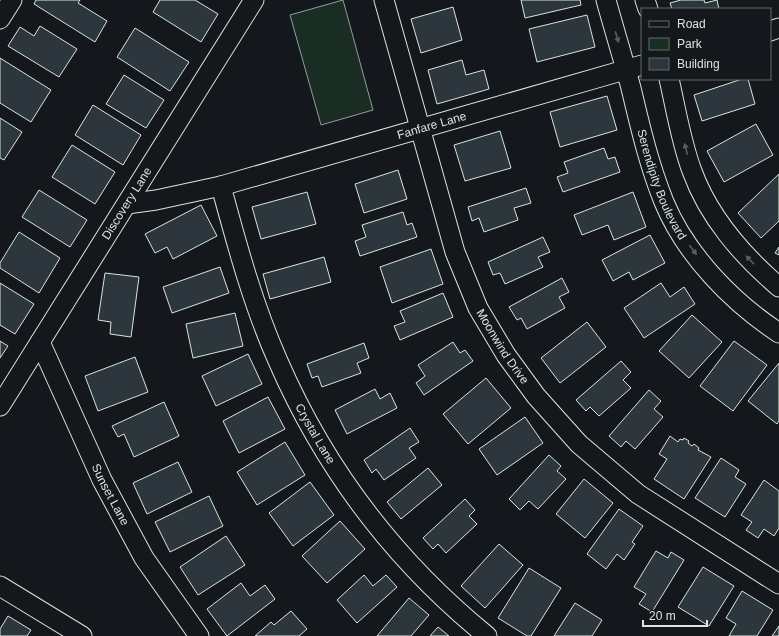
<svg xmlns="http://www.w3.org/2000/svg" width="779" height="636" font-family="Arial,sans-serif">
<rect width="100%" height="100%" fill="#14181c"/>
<path fill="#1a2d24" stroke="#939e99" d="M343 0 373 110 321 125 290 15Z"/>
<path fill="#2c363c" stroke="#d8e6dc" d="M36 0H80L78 3 107 21 95 42 34 4Z
M160 0H195L218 14 201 42 153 12Z
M521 0H580L581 5 525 18Z
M681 0H704L705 3 717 0 719 9H672L670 3Z
M453 7 462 40 421 53 411 19Z
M587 15 595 47 537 62 529 29Z
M40 26 77 49 59 77 8 46 20 27 34 36Z
M135 28 189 62 170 91 117 57Z
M0 58 51 90 31 122 0 103Z
M462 60 466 75 484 70 489 89 437 104 428 70Z
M124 75 164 100 146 128 106 104Z
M742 79H748L755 104 702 121 694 95Z
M607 96 617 130 560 147 550 112Z
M93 105 141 135 123 165 75 135Z
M0 118 22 132 4 160 0 158Z
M756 124 773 155 724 182 707 151Z
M500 131 511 168 465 181 454 145Z
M72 145 115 172 95 204 52 177Z
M604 148 608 159 615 157 620 172 563 192 557 177 568 173 564 162Z
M398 170 407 199 364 213 355 184Z
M779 174V221L761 238 738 213Z
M526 188 531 203 514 208 518 220 484 232 479 218 472 221 468 207Z
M39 190 87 220 70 247 22 217Z
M307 192 316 224 261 239 252 207Z
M633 192 646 227 614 240 608 225 582 235 574 215Z
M201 205 217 236 173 259 167 247 155 253 145 234Z
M403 212 407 225 412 223 417 237 360 256 355 241 366 237 362 225Z
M19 232 60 258 39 293 0 268V263Z
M650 235 665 263 633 280 629 272 613 281 602 260Z
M543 237 550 252 538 257 543 267 505 284 500 273 493 275 488 262Z
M779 247V255L775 253Z
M431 249 443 284 392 303 380 267Z
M324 257 331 282 270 299 263 274Z
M220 267 229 293 172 313 163 287Z
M105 273 139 277 131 337 110 334 111 322 98 320Z
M562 278 569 292 559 297 565 308 527 329 521 318 517 320 509 307Z
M0 283 34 304 15 334 0 325Z
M661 283 670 297 684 287 695 304 644 338 624 308Z
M443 293 453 317 400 340 394 326 405 322 400 311Z
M235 313 243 346 193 358 186 324Z
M692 315 722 342 689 378 659 351Z
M587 322 606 347 560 383 541 358Z
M0 341 8 346 0 358Z
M734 341 767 365 733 411 700 386Z
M453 342 460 353 465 350 473 361 424 395 416 383 425 376 418 365Z
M364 343 369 358 357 363 361 373 322 387 318 376 312 378 307 364Z
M248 354 262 384 216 406 202 376Z
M135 357 148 392 98 411 85 376Z
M621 361 631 372 623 380 631 388 599 416 590 407 586 411 576 400Z
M779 363V421L777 424 748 401Z
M486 378 511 408 468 444 443 414Z
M375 389 380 399 390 393 397 408 347 434 335 410Z
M649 390 661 401 654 409 663 417 635 449 626 441 621 447 609 436Z
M268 397 285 429 239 453 223 421Z
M164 402 179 436 134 457 124 434 118 437 112 426Z
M525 417 543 443 497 475 479 449Z
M410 428 419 442 409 448 416 458 384 480 376 469 372 473 364 460Z
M670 436 678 442 680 439 683 440 684 438 689 441 688 443 692 446 694 444 699 448 698 450 711 457 684 499 654 479 667 459 659 454Z
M285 442 305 475 257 505 237 472Z
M549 455 561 466 557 471 566 479 538 509 529 501 520 510 509 499Z
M721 458 739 470 735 477 746 484 725 517 695 498Z
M178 462 192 492 147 514 133 483Z
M428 468 442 485 401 519 387 502Z
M584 479 613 503 585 538 556 514Z
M764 480 779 491V528L774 536 764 529 758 538 746 530 752 522 741 515Z
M310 482 334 515 293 546 269 513Z
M209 496 223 526 170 552 155 522Z
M465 499 475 510 469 516 477 524 446 553 438 544 433 549 423 538Z
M619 509 643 526 632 542 635 544 624 560 617 554 606 569 587 554Z
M340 521 365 549 327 583 302 556Z
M226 536 245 565 198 595 180 567Z
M499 544 523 565 485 608 461 586Z
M656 551 668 558 671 552 684 560 652 612 639 604 646 594 634 587Z
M703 567 734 586 709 626 678 607Z
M529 568 561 588 531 636H527L498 618Z
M364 575 373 586 386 575 397 587 357 623 337 600Z
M241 583 250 596 265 585 275 599 227 636 207 609Z
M742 591 773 610 757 636H729L736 624 726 618Z
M409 598 429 615 411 636H377Z
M575 603 602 620 592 636H554Z
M291 611 307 629 299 636H255L271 622 274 625Z
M8 616 31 630 27 636H0V629Z
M779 626V636H772Z
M438 627 449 636H430Z"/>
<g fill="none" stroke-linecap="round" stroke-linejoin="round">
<defs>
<g id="street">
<path id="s1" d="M384 0 455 252 478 308 506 355 536 396 579 444 638 494 779 584"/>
<path id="s2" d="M606 0C614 29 623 58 631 88 640 126 649 165 664 202 686 255 732 302 779 333"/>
<path d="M645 0 648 9"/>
<path d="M0 19 12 0"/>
<path d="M770 31 779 28"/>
<path d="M669 79C676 109 681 142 692 171 709 218 742 255 779 287"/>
<path id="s3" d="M221 186C237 245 253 305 278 361 325 469 396 562 487 636"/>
<path id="s4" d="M127 204 156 200 221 186 642 65"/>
<path id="s5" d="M40 342 102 480 144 558 199 636"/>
<path id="s6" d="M0 406 254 0"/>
<path d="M0 586 82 636"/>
</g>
</defs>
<use href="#street" stroke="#d8e6dc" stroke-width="21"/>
<use href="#street" stroke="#14181c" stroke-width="19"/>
</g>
<defs><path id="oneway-solid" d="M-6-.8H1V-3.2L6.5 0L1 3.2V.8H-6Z"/></defs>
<g fill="#59605f">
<use href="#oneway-solid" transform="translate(617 37) rotate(74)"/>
<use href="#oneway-solid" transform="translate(686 149) rotate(-104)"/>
<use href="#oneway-solid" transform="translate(693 250) rotate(53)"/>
<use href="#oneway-solid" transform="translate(750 260) rotate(-134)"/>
</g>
<g text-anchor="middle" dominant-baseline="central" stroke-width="3" stroke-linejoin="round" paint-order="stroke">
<g font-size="12" fill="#d8e6dc" stroke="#14181c">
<text stroke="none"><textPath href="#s4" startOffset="315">Fanfare Lane</textPath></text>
<text stroke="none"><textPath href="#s2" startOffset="193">Serendipity Boulevard</textPath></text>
<text stroke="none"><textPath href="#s6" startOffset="239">Discovery Lane</textPath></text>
<text stroke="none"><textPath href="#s1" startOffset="368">Moonwind Drive</textPath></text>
<text stroke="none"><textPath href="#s3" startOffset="266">Crystal Lane</textPath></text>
<text stroke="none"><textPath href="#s5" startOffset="168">Sunset Lane</textPath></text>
</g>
</g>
<rect x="641" y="8" width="130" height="72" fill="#14181c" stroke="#626a69"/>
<rect x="649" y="21" width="20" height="6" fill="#14181c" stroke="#626a69"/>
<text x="677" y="28" font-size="12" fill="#d8e6dc">Road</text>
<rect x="649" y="38" width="20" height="12" fill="#1a2d24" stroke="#626a69"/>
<text x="677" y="48" font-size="12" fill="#d8e6dc">Park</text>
<rect x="649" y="58" width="20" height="12" fill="#2c363c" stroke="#626a69"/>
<text x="677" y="68" font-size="12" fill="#d8e6dc">Building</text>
<path d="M643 620v6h64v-6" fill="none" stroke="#d8e6dc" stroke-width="2"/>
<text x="649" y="620" font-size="12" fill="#d8e6dc" stroke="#14181c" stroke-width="3" paint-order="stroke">20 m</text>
</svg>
